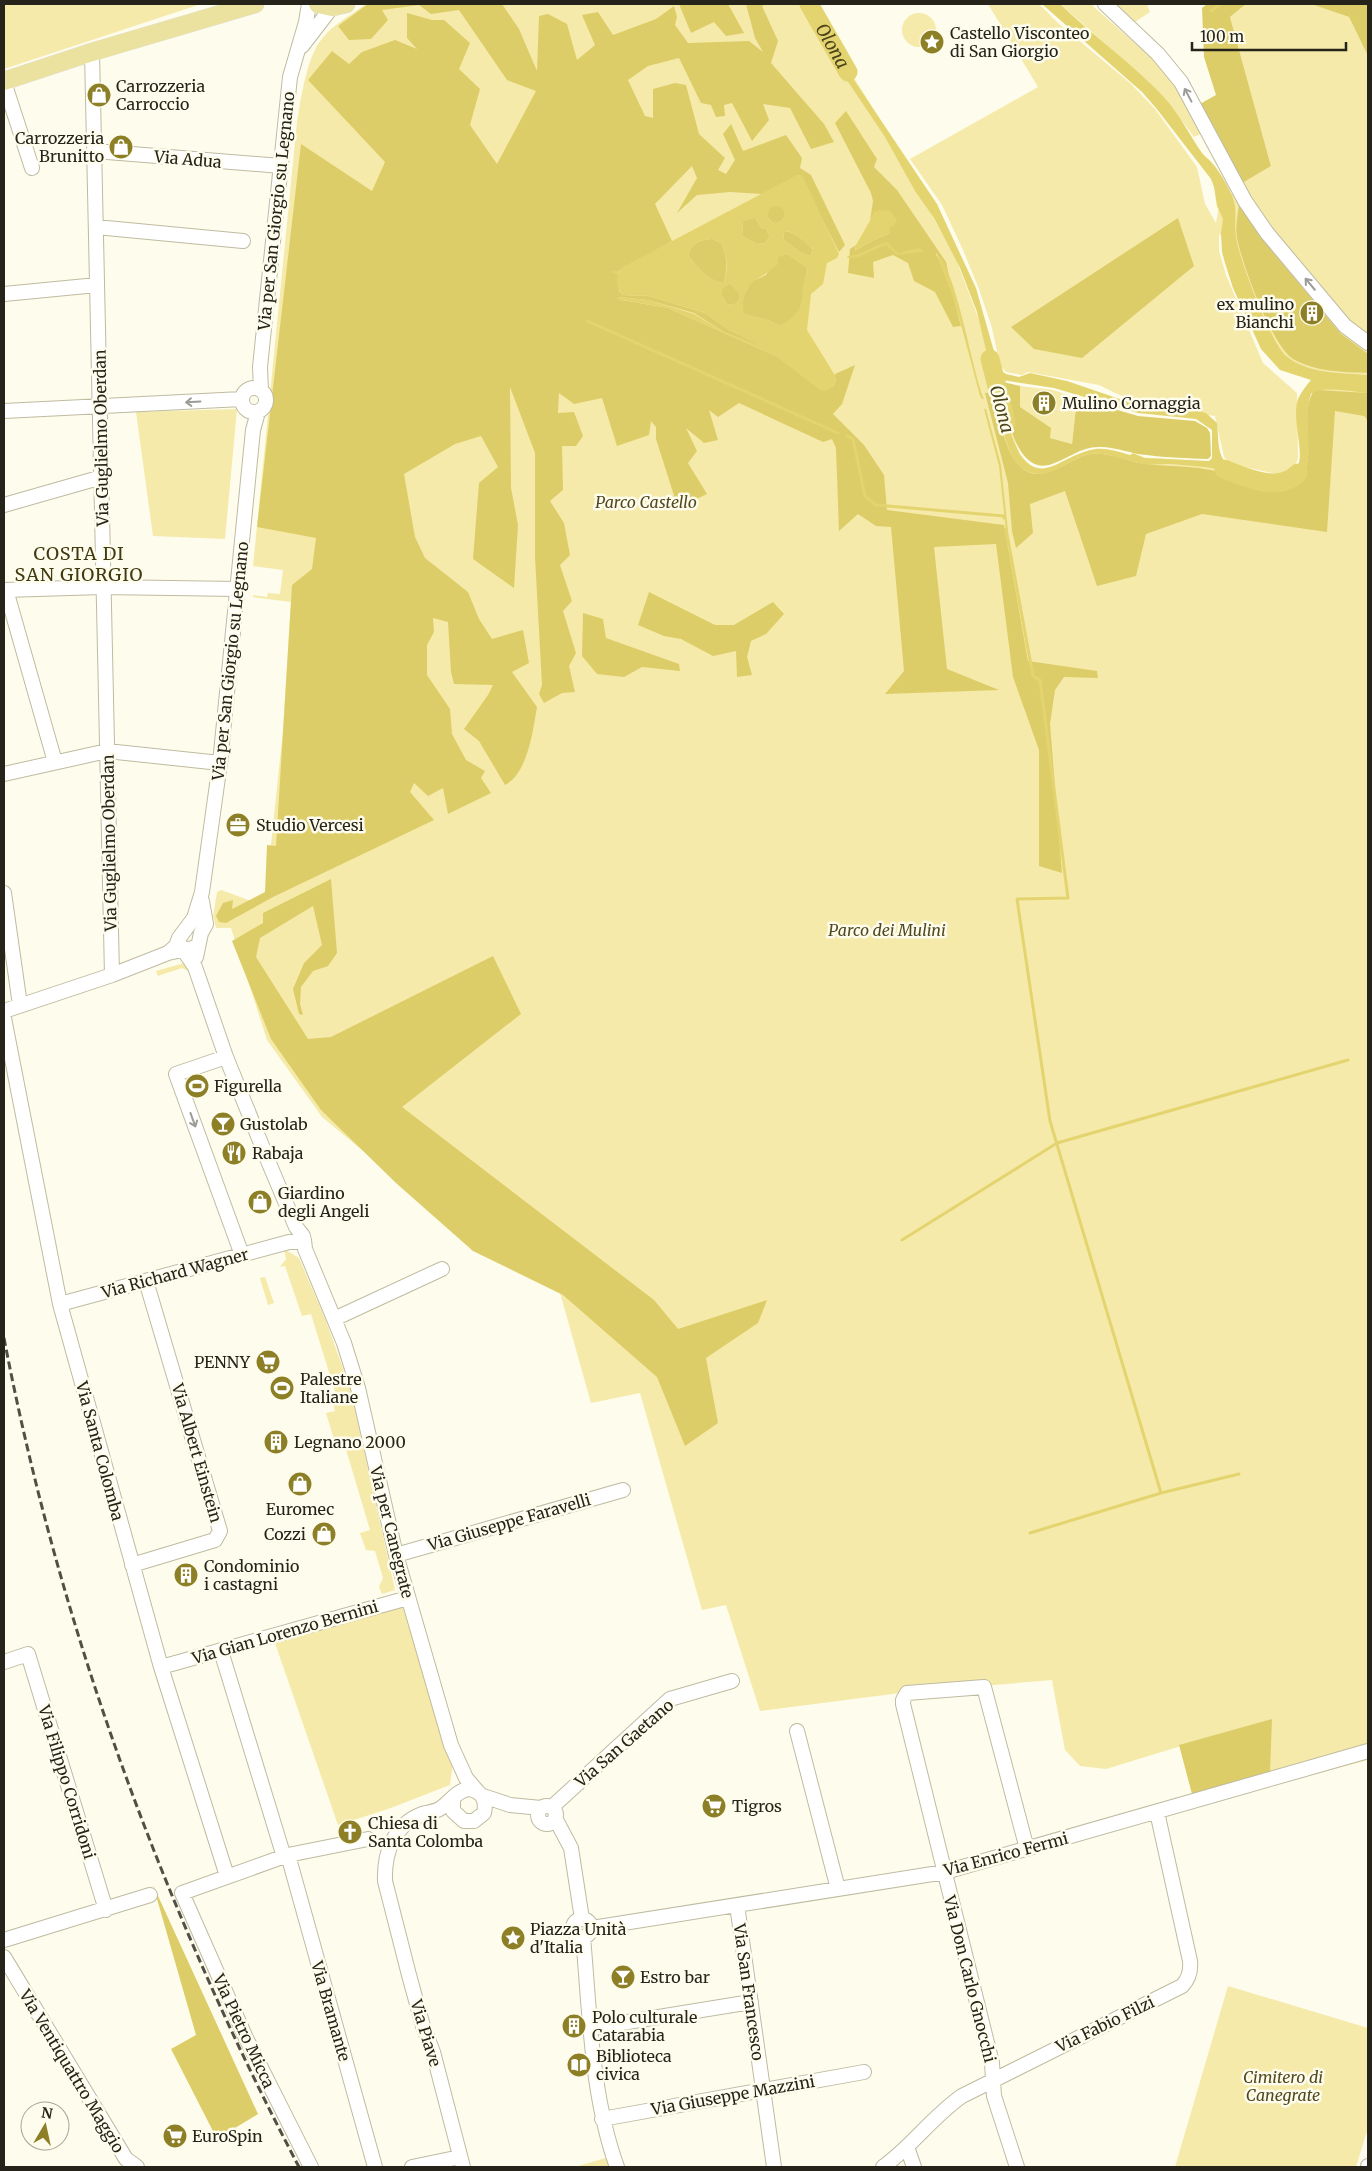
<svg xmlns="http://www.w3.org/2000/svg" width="1372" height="2171" font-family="Merriweather,serif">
<rect width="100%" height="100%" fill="#fefcec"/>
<path fill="#f5eaa9" d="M4 4H201L4 69Z
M366 4H808L881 121 956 259 996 365 1009 427 1019 451 1013 455 1033 472 1118 456 1220 462 1250 475 1271 478 1294 473 1302 464 1314 380 1261 346 1242 277 1219 233V251L1226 275 1263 363 1297 393 1298 458 1294 469 1281 475 1231 464 1224 457 1215 416 1140 405 1099 385 1028 372 1022 375 1006 372 1000 365 992 328 979 289 963 250 942 205 910 159 1038 87 988 4H1039L1058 23 1130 83 1155 109 1197 167 1205 204 1216 223 1220 199 1242 189 1239 185 1271 166 1230 17 1246 4H1311L1349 17 1368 56V1760L1205 1803 1191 1743 1106 1769 1080 1766 1065 1750 1052 1680 900 1693 760 1711 726 1605 702 1610 640 1393 591 1403 555 1275 403 1184 322 1117 267 1040 231 928H216L213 916 217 892 221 890 254 902 266 892 283 731 291 602 253 597V595L267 597 268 593 280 594 283 570 253 566 297 122C301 100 306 59 321 40 332 25 351 15 366 4Z
M1060 4H1092L1094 7 1154 60 1176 83 1205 132 1194 137 1165 98 1150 83Z
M1111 4H1147L1150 12 1132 24Z
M902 30a17 17 0 1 1 34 0a17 17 0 1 1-34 0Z
M1020 386 1053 390 1077 398 1072 444 1050 438 1020 407Z
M237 409 225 539 153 536 136 412Z
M195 960 192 973 182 968 158 976 156 971Z
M284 1249 299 1258 326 1321 350 1388 395 1590 382 1594 379 1587 383 1578 375 1551 366 1550 360 1533 370 1530 342 1436 334 1439 326 1413 335 1411 331 1397 336 1395 311 1314 302 1316 285 1266 280 1267 286 1259Z
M265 1277 274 1303 268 1305 260 1278Z
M402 1605 453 1763 450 1785 388 1809 338 1825 275 1643Z
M1228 1986 1368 2028V2128L1356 2167H1175Z
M609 2157 612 2167H575Z"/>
<path fill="#ddcd68" d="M368 4H502L519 29 537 71 539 16 548 14 567 24 577 60 595 45 582 15 598 12 613 35 656 19 674 6 677 17 675 25 688 43 749 41 763 52 755 38 746 4H766L762 6 778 41 771 63 824 124 834 142 811 149 790 108 763 104 769 120 752 141 732 103 724 105 725 116 716 117 711 105 701 103 679 58 648 66 628 80 645 116 653 118V89L675 83 686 85 699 134 725 158 718 170 726 174 735 160 723 134 731 124 743 151 786 135 802 158 800 168 811 175 845 245 839 252 800 175 762 194 730 192 697 195 677 213 697 178 692 166 655 204 672 241 619 271V291L623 295 649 296 705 313 729 330 753 341 762 347 724 332 694 313 648 300 618 297 622 300 668 308 776 356 798 371 833 387 836 380 835 374 855 365 842 404 833 414 864 445 884 475 887 510 1004 525 1028 661 1097 671 1098 678 1064 677 1055 690 1050 724 1062 873 1039 866V750L1013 677 996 544 934 547 947 669 999 690 885 694 904 671 891 527 876 526 858 514 839 531 836 448 832 439 823 442 739 403 718 417 709 410 718 440 704 443 686 428 697 451 688 463 707 494 678 508 656 439V427L651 421 649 435 617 446 602 398 574 404 559 393 558 413 574 412 583 436 576 446H562L563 490 550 501 564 523 570 555 560 565 572 601 563 611 576 653 569 666 575 692 562 693 544 703 539 694 542 685 535 557V453L510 387 511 488 518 525 514 588 473 559 479 483 498 467 481 436 455 444 404 474 415 537 425 558 468 592 479 619 492 639 523 630 529 663 512 672 537 707C533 730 528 773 505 785L479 741 464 729 488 695 493 685 454 684 451 672 448 622 433 618 434 632 427 645V675L450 709 452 734 466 760 485 771 481 778 491 793 448 814 443 788 428 796 414 783 410 792 434 820 273 897 226 923 219 922 216 916 223 903 233 900 232 909 265 892 267 845 276 846 292 585 312 569 316 538 257 527 301 144 372 191 385 162 308 80 332 51 349 64 362 52 395 40 417 49 407 38V13L432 20H444L470 43 459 69 480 89 470 125 497 164 536 91 507 80 459 10 431 14 419 5 382 10 388 20 371 39 349 40 338 26Z
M679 4H728L744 33 726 36 714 22 691 33Z
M1207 4H1246L1230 17 1271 166 1239 185 1198 105 1216 95 1204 57 1202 8Z
M1311 4H1368V56L1349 17Z
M846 111 877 159 874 167 897 190 946 262 950 281 937 253 936 255C950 274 955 303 961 326L953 327 935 292 914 281 908 263 893 255 873 262 874 278 848 273 850 249 856 245 855 251C867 242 878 239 890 233L884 212H875L870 221 873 201 871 193 835 123Z
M1239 203 1262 239 1340 333 1368 354V373C1343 372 1316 372 1293 359 1272 346 1242 264 1237 238 1235 227 1238 214 1239 203Z
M767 214a9 9 0 1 1 18 0a9 9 0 1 1-18 0Z
M751 218 756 219 761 228 766 229 770 236 765 243 757 244 742 236 743 221Z
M1178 218 1194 266 1082 358 1034 349 1011 327Z
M783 231C795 231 806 242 813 250L810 256 800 252 784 240Z
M712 239 721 243C728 257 727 268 724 283 709 282 697 267 688 255 692 242 700 240 712 239Z
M787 254 808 268C802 283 806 307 794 318 790 322 784 324 779 326 768 317 756 319 742 313L743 297 751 282 766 275 777 257Z
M730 283 739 293 740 299 734 305 727 304 722 296 721 290Z
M1003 382 1020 386V407L1051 428 1050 438 1072 444 1077 398 1138 416 1195 421 1207 428 1210 433 1211 456 1208 459C1188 458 1167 458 1147 455 1131 454 1114 446 1098 447 1081 447 1067 459 1052 464 1015 477 1006 409 999 386Z
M1318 390 1368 393V421L1364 416 1335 411 1327 532 1202 514 1146 534 1136 576 1097 586 1065 491 1030 504 1033 533 1016 548 1012 531 1008 483 985 393 994 392C1000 415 1003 453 1023 469 1044 485 1071 457 1090 454 1108 451 1128 462 1146 464 1163 466 1181 466 1199 468 1230 473 1261 480 1292 486 1295 483 1301 479 1303 475 1316 450 1299 417 1313 392Z
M649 592 715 625H734L773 602 784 614 766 634 751 641 747 657 752 675 737 677 736 651 713 656 681 639 664 636 638 625Z
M583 613 603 619 606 638 679 664 680 671 642 667 624 677 597 674 582 656Z
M331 879 337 953 328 966 313 971 301 987 300 1004 303 1015 299 1014 293 989 304 963 322 945 313 906 260 938 256 957 308 1039 331 1037 493 956 521 1014 402 1107 654 1300 678 1329 767 1300 758 1323 706 1358 718 1423 685 1446 657 1377 563 1295 473 1251 396 1183 321 1110 271 1039 232 941 263 923V913Z
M1272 1719 1270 1772 1192 1794 1179 1745Z
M153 1885 258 2114 217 2139 171 2049 196 2035Z"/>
<path fill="#e4d470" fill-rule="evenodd" d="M799 4H806L817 25 937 204 976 288 999 369 1006 374 1019 377 1030 373 1067 381 1140 406 1177 407 1198 411 1206 413 1217 423C1219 438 1216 460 1232 467 1244 473 1257 473 1270 475 1322 482 1288 429 1298 399 1301 392 1306 386 1311 380L1280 370 1261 349 1233 288 1225 263 1222 252 1221 233 1223 219 1217 206 1214 187 1211 179 1156 108 1142 92 1042 4H1060C1093 36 1132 63 1164 97 1180 115 1189 134 1202 153 1205 157 1210 160 1213 164 1219 171 1225 181 1229 189 1240 210 1233 217 1236 237 1239 259 1270 340 1285 355 1306 374 1342 373 1368 375V393C1355 392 1320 385 1311 394 1302 421 1316 457 1301 479 1282 491 1232 473 1212 468 1198 466 1183 465 1170 464 1161 464 1152 465 1143 464 1126 461 1108 452 1091 454 1069 457 1048 485 1023 469 1006 458 1001 418 996 399L1002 398C1008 421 1016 481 1053 466 1067 460 1080 451 1096 449 1107 448 1119 452 1130 455L1133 453 1145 458 1209 461 1212 458V430L1196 419 1138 413 1054 388 1002 380 1000 383 994 384 977 312 960 268 934 218 915 191 885 137 812 28Z
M797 175H800L803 177 839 254 837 258 827 263 823 284 811 294 807 330 836 377C836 386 829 392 820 390L776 356 668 308 623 300 622 302 617 299 618 297 648 300 694 314 724 332 760 346 753 341 729 330 705 313 649 296 623 295C615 288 615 274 623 267ZM775 206C782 206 786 211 784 218L777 223 770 221 767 216 770 208ZM751 219H756L761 228 766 229 770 236 765 243 757 244 742 236 743 221ZM783 231C794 230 806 242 813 250L810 256 800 252 784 240ZM712 239 721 243C728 257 728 268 724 283 709 282 697 267 688 255 692 242 700 240 712 239ZM787 254 808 269C796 296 813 308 779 326 768 317 756 319 743 313 742 279 757 283 778 264V257ZM730 283 739 293 740 299 734 305 727 304 722 296V290Z
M880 210 890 211 897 220 894 226 890 227V233C878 239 867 242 855 251L856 245 875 212Z
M887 242 898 253 918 248 923 250 922 252 897 255 886 245 858 257 847 258 848 256C862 256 873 245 887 242Z
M936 253C956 267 972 371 984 399H982L980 396 955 302Z
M984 409H986L1001 465 1008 531H1006L999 466Z"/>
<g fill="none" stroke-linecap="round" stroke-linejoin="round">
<path stroke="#e4d470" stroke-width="3" d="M1211 11 1220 4
M614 272 618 273
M587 321 838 433
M847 436 853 439 865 496 876 505 1004 516V518
M1006 529 1033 676 1040 680 1068 898 1017 899 1050 1121 1161 1493
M902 1240 1057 1143 1348 1060
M1030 1533 1161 1493 1239 1474"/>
<g stroke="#e4d470" stroke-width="19">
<path id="s1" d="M809 4 848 72"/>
<path d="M990 359 1006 422"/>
<path d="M1224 469C1246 478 1279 493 1298 473"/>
</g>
<defs>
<path id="minor" d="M1105 4 1158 54 1181 82 1245 201 1267 233 1345 326 1368 343
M302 46 332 7
M92 52 112 975
M4 82 32 168
M95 151 281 166
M96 227 243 241
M4 294 97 285
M242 400a12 12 0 1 1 24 0a12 12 0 1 1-24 0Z
M261 390 260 367 290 77 306 22 309 4
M4 411 242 399
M4 505 102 477
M4 590 103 587 238 589
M6 590 55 762
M4 774 107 751 220 763
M4 893 20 1005
M178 942 195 967 226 1057 271 1168 296 1227 303 1236
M168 953 176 946 179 938 194 918 202 892 220 763 253 430 258 412
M196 957 201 933 206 924 202 901
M4 1011 112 975 168 953 197 947
M4 1018 60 1304 161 1667 227 1876
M226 1057 176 1074 242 1255
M304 1240 305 1249 344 1343 358 1388 396 1555 451 1745 466 1778 477 1791
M60 1304 289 1242H298
M334 1319 442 1269
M396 1555 623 1490
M132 1565 215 1540 220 1531 146 1281
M221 1651 284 1857
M4 1662 28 1654 106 1910
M161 1667 408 1598
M797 1731 838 1889
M483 1796 510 1805 541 1808
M453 1800V1811L464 1821H474L484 1813C487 1800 482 1791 469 1789 457 1790 450 1802 441 1808 435 1812 429 1812 422 1814 394 1825 384 1852 385 1881L409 1975 423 2026 433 2052 463 2167
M538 1815a9 9 0 1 1 18 0a9 9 0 1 1-18 0Z
M552 1807 670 1699 732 1681
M555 1818 571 1848 582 1919
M288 1855 375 2167
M737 1905 774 2167
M573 1928a9 9 0 1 1 18 0a9 9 0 1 1-18 0Z
M592 1928 945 1872 1368 1751
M583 1937C590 2014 591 2095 617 2167
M4 1940 150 1895
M4 1957 126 2159 137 2167
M591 2028 751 2002
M602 2119 864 2072
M907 2147 914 2167
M311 2167 246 2038 182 1893 288 1855 368 1839
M412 2167 460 2157
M883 2167C912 2146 932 2117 962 2096L1182 1986C1189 1979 1191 1971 1190 1961L1157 1812
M1017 2167 994 2096 992 2063 903 1704V1700L907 1693 984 1687 1027 1849
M1368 2167V2166"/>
<path id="major" d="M318 4 332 7 346 4
M4 81 92 52 255 4"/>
</defs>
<use href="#minor" stroke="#bfbba1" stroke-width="16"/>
<use href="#major" stroke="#e1e0df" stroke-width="19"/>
<use href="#minor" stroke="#fff" stroke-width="14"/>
<use href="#major" stroke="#ece29f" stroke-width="18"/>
<path stroke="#525045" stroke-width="3" stroke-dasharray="8 4" stroke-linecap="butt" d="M4 1338C59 1626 163 1908 299 2167"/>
</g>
<defs><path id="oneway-shaft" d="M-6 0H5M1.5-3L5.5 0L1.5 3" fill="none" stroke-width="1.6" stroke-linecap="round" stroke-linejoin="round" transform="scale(1.25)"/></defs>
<g stroke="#9d9c98">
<use href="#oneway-shaft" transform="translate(1188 95) rotate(-118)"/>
<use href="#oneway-shaft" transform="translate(1310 284) rotate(-130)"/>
<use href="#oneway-shaft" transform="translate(193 402) rotate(177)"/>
<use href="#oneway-shaft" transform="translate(193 1120) rotate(70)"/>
</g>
<defs>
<symbol id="sight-disc" viewBox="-11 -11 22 22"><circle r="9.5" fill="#8d7f26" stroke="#fefcec"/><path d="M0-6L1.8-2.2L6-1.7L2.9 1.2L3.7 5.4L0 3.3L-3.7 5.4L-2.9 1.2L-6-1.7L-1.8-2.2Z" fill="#fff"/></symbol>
<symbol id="shop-disc" viewBox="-11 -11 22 22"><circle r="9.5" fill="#8d7f26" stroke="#fefcec"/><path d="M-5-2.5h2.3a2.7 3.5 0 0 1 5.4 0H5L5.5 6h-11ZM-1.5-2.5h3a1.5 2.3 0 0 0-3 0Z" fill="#fff"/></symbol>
<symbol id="building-disc" viewBox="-11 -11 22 22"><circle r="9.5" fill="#8d7f26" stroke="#fefcec"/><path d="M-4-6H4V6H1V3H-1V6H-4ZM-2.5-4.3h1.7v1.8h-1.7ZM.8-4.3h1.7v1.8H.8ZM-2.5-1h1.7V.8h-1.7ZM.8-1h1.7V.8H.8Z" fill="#fff"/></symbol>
<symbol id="office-disc" viewBox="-11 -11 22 22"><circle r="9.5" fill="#8d7f26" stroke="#fefcec"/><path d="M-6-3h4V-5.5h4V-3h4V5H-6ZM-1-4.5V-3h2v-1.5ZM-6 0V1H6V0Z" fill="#fff"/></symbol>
<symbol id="stadium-disc" viewBox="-11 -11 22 22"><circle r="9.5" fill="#8d7f26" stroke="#fefcec"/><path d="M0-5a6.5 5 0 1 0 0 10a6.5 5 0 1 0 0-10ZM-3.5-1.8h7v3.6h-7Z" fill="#fff"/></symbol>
<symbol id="bar-disc" viewBox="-11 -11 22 22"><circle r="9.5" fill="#8d7f26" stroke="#fefcec"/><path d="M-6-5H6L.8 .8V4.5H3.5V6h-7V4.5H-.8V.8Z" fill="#fff"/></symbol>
<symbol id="restaurant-disc" viewBox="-11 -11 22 22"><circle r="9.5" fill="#8d7f26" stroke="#fefcec"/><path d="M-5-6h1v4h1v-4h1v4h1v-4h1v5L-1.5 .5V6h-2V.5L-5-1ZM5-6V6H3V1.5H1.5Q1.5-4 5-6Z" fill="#fff"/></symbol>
<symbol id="supermarket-disc" viewBox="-11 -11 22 22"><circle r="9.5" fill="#8d7f26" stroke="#fefcec"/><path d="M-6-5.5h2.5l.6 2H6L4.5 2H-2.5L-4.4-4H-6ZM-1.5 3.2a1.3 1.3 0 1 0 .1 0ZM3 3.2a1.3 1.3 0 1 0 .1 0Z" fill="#fff"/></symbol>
<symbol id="church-disc" viewBox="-11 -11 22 22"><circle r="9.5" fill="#8d7f26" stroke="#fefcec"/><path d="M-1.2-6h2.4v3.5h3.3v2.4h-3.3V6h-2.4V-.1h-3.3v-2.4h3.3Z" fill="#fff"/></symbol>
<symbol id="library-disc" viewBox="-11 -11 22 22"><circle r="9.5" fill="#8d7f26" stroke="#fefcec"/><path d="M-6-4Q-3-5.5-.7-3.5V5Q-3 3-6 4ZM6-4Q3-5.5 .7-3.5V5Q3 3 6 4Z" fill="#fff"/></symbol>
</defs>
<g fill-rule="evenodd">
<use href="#sight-disc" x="918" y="28" width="28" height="28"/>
<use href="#shop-disc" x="85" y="81" width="28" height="28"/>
<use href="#shop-disc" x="107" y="133" width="28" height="28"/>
<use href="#building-disc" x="1298" y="299" width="28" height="28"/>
<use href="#building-disc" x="1030" y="389" width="28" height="28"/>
<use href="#office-disc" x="224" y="811" width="28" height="28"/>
<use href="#stadium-disc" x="183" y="1072" width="28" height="28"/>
<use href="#bar-disc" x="209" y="1110" width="28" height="28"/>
<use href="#restaurant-disc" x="220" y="1139" width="28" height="28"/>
<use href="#shop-disc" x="246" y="1188" width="28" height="28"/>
<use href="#supermarket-disc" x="254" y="1348" width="28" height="28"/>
<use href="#stadium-disc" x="268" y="1374" width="28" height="28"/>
<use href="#building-disc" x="262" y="1428" width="28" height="28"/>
<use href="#shop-disc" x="286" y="1470" width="28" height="28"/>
<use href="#shop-disc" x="310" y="1520" width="28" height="28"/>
<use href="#building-disc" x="172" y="1561" width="28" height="28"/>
<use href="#supermarket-disc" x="700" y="1792" width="28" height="28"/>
<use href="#church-disc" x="336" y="1818" width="28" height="28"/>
<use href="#sight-disc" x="499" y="1924" width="28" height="28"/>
<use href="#bar-disc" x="609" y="1963" width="28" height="28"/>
<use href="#building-disc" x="560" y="2012" width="28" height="28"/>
<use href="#library-disc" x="565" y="2051" width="28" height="28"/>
<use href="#supermarket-disc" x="161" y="2122" width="28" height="28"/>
</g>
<g text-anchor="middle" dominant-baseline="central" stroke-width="5" stroke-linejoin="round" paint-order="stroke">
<g font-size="16" fill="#26241a" stroke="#fefcec" text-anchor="start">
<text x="950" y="33">Castello Visconteo<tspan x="950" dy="18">di San Giorgio</tspan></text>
<text x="116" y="86">Carrozzeria<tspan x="116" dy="18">Carroccio</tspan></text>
<text x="104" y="138" text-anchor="end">Carrozzeria<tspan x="104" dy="18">Brunitto</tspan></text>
<text x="1294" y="304" text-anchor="end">ex mulino<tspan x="1294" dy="18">Bianchi</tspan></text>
<text x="1062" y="403">Mulino Cornaggia</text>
<text x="256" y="825">Studio Vercesi</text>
<text x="214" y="1086">Figurella</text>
<text x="240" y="1124">Gustolab</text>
<text x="252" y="1153">Rabaja</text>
<text x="278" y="1193">Giardino<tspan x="278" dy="18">degli Angeli</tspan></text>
<text x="250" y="1362" text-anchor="end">PENNY</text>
<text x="300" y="1379">Palestre<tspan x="300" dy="18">Italiane</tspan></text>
<text x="294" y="1442">Legnano 2000</text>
<text x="300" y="1509" text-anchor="middle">Euromec</text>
<text x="306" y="1534" text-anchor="end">Cozzi</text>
<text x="204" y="1566">Condominio<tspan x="204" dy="18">i castagni</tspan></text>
<text x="732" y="1806">Tigros</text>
<text x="368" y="1823">Chiesa di<tspan x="368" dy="18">Santa Colomba</tspan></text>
<text x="530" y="1929">Piazza Unità<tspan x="530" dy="18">d'Italia</tspan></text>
<text x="640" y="1977">Estro bar</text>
<text x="592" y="2017">Polo culturale<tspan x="592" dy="18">Catarabia</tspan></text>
<text x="596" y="2056">Biblioteca<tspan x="596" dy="18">civica</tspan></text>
<text x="192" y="2136">EuroSpin</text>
</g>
<g font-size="16" fill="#26241a" stroke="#fefcec">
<text transform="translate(188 159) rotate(5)">Via Adua</text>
<text transform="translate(276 211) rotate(-84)">Via per San Giorgio su Legnano</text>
<text transform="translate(101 438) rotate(-91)">Via Guglielmo Oberdan</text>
<text transform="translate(230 661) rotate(-84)">Via per San Giorgio su Legnano</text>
<text transform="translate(109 843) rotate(-91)">Via Guglielmo Oberdan</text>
<text transform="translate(175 1273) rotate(-15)">Via Richard Wagner</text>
<text transform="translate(100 1451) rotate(75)">Via Santa Colomba</text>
<text transform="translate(197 1453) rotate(74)">Via Albert Einstein</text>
<text transform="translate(509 1522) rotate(-16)">Via Giuseppe Faravelli</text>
<text transform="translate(392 1532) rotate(76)">Via per Canegrate</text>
<text transform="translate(285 1632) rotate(-16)">Via Gian Lorenzo Bernini</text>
<text transform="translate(624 1743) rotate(-41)">Via San Gaetano</text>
<text transform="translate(67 1782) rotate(73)">Via Filippo Corridoni</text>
<text transform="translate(1006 1854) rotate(-15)">Via Enrico Fermi</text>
<text transform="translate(970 1979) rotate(76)">Via Don Carlo Gnocchi</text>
<text transform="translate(749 1992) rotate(82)">Via San Francesco</text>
<text transform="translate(331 2011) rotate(74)">Via Bramante</text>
<text transform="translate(1105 2024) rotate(-26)">Via Fabio Filzi</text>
<text transform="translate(244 2031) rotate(65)">Via Pietro Micca</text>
<text transform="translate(426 2033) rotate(73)">Via Piave</text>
<text transform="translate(72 2071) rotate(59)">Via Ventiquattro Maggio</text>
<text transform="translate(733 2095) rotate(-10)">Via Giuseppe Mazzini</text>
</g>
<g font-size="16" font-style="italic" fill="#50491f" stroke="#fefcec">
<text x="646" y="502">Parco Castello</text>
<text x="887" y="930">Parco dei Mulini</text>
<text x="1283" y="2077">Cimitero di<tspan x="1283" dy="18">Canegrate</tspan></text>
</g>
<g font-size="18" font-style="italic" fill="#4c451b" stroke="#fefcec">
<text stroke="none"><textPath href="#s1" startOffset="48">Olona</textPath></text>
<text transform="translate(1002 409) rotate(75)">Olona</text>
</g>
<g font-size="18" letter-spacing="1" fill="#413a10" stroke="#fefcec">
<text x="79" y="553">COSTA DI<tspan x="79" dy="21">SAN GIORGIO</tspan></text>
</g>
</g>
<rect width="1372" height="2171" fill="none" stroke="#26241a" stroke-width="10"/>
<g transform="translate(45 2126) rotate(9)"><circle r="24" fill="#fefcec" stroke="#a8a698"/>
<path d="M0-4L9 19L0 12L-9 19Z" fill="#8d7f26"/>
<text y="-8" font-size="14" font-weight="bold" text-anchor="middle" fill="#26241a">N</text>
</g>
<path d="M1192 42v8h154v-8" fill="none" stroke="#26241a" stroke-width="2.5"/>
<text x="1200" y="42" font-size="15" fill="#26241a" stroke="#fefcec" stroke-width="4" paint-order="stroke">100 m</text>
</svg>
